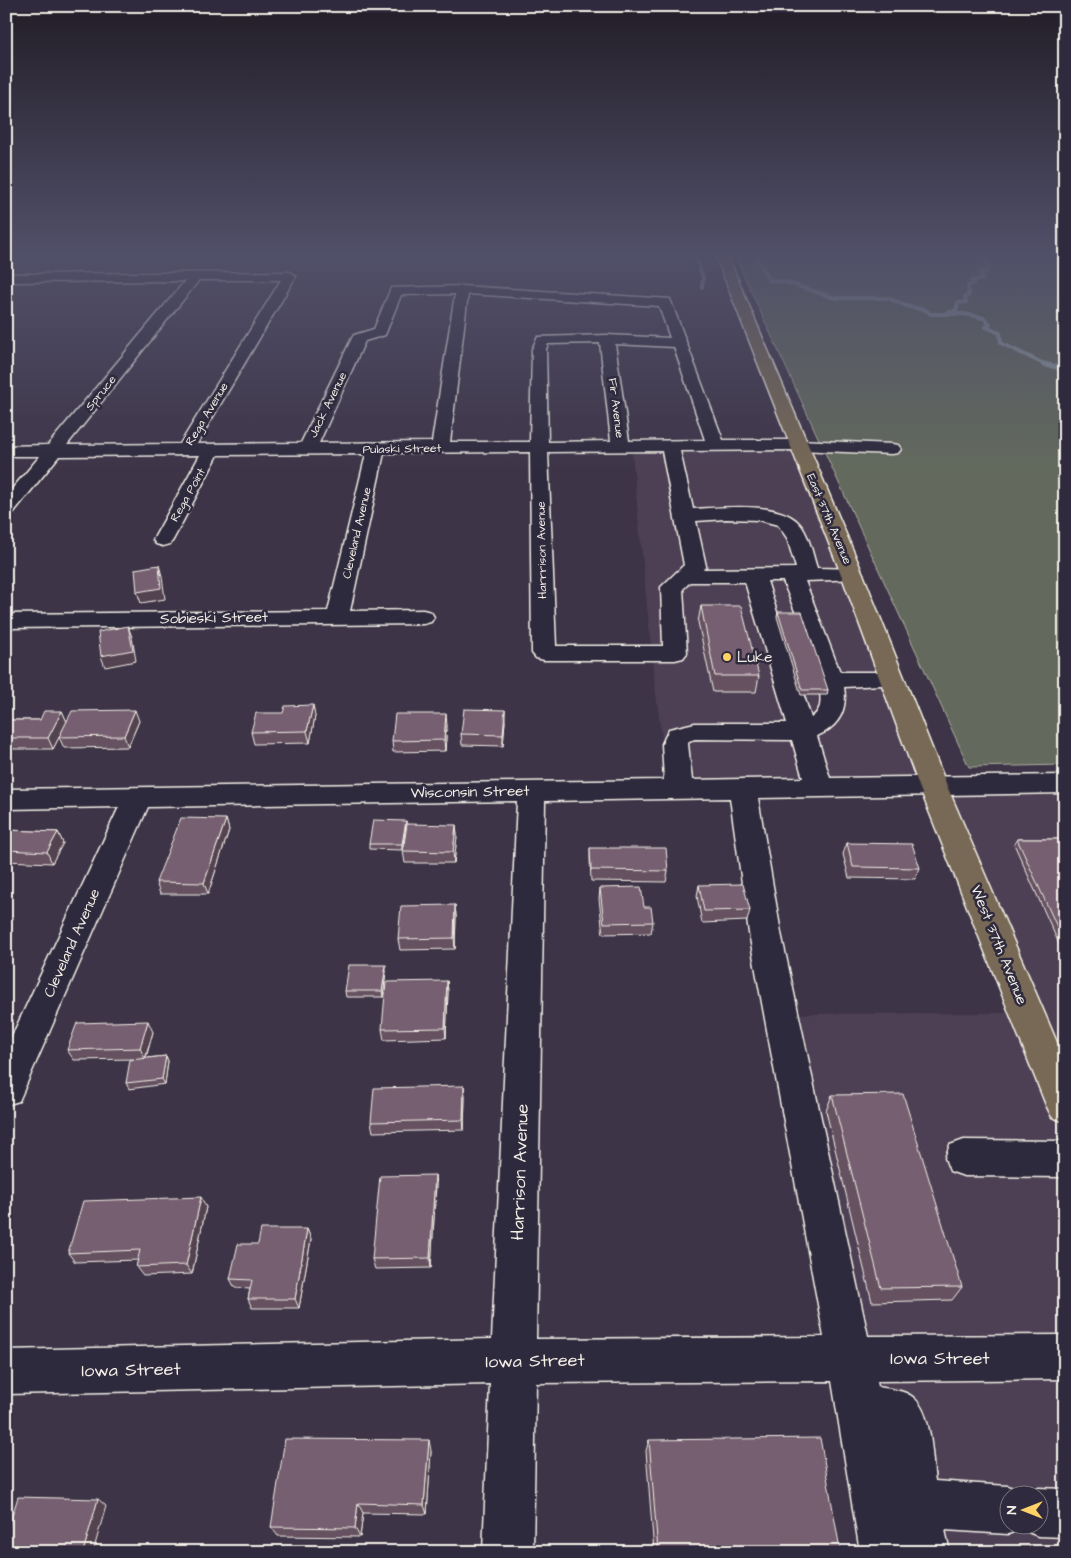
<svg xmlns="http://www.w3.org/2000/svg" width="1071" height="1558" font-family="'Architects Daughter',sans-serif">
<rect width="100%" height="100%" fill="#3d3447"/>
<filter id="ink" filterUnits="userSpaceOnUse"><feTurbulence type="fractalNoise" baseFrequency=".02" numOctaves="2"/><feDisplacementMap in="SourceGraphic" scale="10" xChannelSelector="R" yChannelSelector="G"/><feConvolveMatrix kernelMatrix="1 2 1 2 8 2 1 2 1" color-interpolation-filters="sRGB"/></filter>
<g filter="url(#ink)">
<path fill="#4e4154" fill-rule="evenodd" d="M796 450 923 780 668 784 655 686 632 453Z
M1065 790V1062L945 792Z
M1016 1013 1065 1131V1552H901L794 1014ZM1008 1496H1038V1526H1008Z"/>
<path fill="#636a5d" stroke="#acaea2" d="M734 254H1065V765L969 767Z"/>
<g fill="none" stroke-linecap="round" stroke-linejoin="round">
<path stroke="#909ca4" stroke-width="4" d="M695 254 703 278 702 287
M755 254 769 280 785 282 835 298H888L909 307 926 310 931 314H964L984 318 990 324 986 327 1000 333 1001 343 1048 366
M948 312 956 311 958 303 966 302 965 297 969 295 968 286 974 283 972 281 982 279 980 273 987 271 988 262 979 257"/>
<path stroke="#909ca4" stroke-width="5" d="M1044 364 1065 369"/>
<defs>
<path id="minor" d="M290 272 296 276 197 444 301 443 352 338 354 335 374 329 391 288 462 286 670 299 723 440H798L892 444 898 445 901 449 898 453 892 454 798 450 680 451 693 509C720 508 778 501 798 522 809 533 812 553 817 568L860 569 863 574 860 579 805 581 840 672H892L901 674 904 679 901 684 844 687C848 711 838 727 817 736L830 778 1065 775V793L758 798 781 933 868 1336 1065 1335V1379L877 1381 878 1387C889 1389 906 1390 915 1399 932 1414 932 1459 935 1481L1008 1486 1025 1493 1038 1488 1065 1489V1537L1038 1536 1021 1529 1008 1534 945 1530 950 1552H860L832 1381 536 1383 533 1552H483L490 1384 6 1394V1350L492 1339 517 801 148 807 19 1101 6 1105V1049L119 807 6 809V789L664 780 662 744 669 729 695 723H787L745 582H690L683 589 687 653 683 658 675 660H544L536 658 532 653 530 452 384 453 350 611 423 610 431 612 434 617 431 622 423 624 6 628V614L328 611 366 454 218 455 173 540 170 544 163 546 156 544 153 540 200 455 59 456 13 513 6 515V496L40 456H6V446L48 445 185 281 6 282V274ZM199 280H281L180 444 67 445ZM455 294 432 442 319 443 365 341 385 335 401 295ZM468 294 659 306 670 338 607 335 538 337 532 349 530 442H450ZM600 343 611 441 548 442 546 349 548 344ZM615 344 674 347 705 440 629 441ZM662 451 684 565 661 587 663 646H556L548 452ZM726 519 759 520 778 525 787 538 796 568 703 569 706 566 696 521ZM767 581H783C794 610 825 678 820 706 818 712 815 715 811 718ZM695 739 792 740 803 778 692 780 688 744 689 741ZM730 798 749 933 824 1337 536 1339 545 801ZM1008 1496H1038V1526H1008Z
M964 1140 1065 1141V1177L964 1176 950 1171 945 1158 950 1145Z"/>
<path id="major" d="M715 254H727L863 574 947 786 1065 1061V1122L1052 1117 1046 1105 919 786 841 574Z"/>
</defs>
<use href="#minor" stroke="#f4f1e8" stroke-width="3"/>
<use href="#major" stroke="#f4f1e8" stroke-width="3"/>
<use href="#minor" fill="#2f2a3d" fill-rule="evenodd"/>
<use href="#major" fill="#776954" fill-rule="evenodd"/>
</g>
<path fill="#655161" stroke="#f4f1e8" d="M701 606 759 676 756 692H713L698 622Z
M778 612 828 690 827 695H801L777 617Z
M62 711 67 722 139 721 128 747 64 748 59 737 62 731 53 749H6V720H40Z
M315 716 310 743 254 744 251 732Z
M505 721 503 746 462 745 461 734Z
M447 725 445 751 393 752 392 741Z
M226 819 229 830 208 894H160L156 882Z
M406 821V826L402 850 369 849V844Z
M456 825 457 836 454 863H405L403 851Z
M6 830 58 832 63 843 52 863 6 861Z
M1017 839H1065V946H1060L1014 844Z
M847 843 920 868 915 879 849 878 843 854Z
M590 848 668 871 666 882 591 881 590 859Z
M699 885 750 910 747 921 702 923 697 896Z
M600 888 644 907 653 922 651 933 603 934 599 899Z
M455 905 456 916 455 949 400 950 398 939Z
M386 971 383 997H346L345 991Z
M447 981 448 992 446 1038 384 1040 382 1029Z
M153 1032 146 1058 166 1056 168 1061 165 1084 129 1089 126 1083 134 1059 74 1060 67 1050Z
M464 1086 465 1097 464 1130 373 1132 371 1122Z
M832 1095 962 1287 952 1300 872 1302 826 1111Z
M435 1175 436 1185 431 1268 375 1269 372 1259Z
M206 1207 192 1274 143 1276 136 1267 138 1260 75 1262 68 1253Z
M307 1229 311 1239 299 1308H252L248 1299 250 1289 235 1288 230 1279 258 1244Z
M649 1440 840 1549 838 1552H654L646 1451Z
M431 1451 427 1514 363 1513 360 1537 278 1536 271 1527Z
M1004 1547 1065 1552H996Z"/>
<path fill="#53424f" stroke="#f4f1e8" d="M159 565 162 576 165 599 141 603 137 592Z
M128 626 132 637 136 661 105 667 101 656Z
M313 705 315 716 310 743 307 731Z
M135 710 139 721 128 747 124 736Z
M505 710V721L503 746V735Z
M62 711 67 722 53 749 48 738Z
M446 714 447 725 445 751 444 740Z
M226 819 229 830 208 894 204 883Z
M406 821V826L402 850V844Z
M456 825 457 836 454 863 453 852Z
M58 832 63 843 52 863 47 852Z
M455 905 456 916 455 949 454 938Z
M386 965V971L383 997 382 991Z
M447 981 448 992 446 1038 445 1028Z
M148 1021 153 1032 145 1059 140 1048Z
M166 1056 168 1061 165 1084 162 1079Z
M464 1086 465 1097 464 1130 463 1120Z
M435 1175 436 1185 431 1268 430 1258Z
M201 1197 206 1207 192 1274 186 1265Z
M307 1229 311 1239 299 1308 295 1299Z
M429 1440 431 1451 427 1514 424 1505Z
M98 1499 106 1506 93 1552H83Z
M358 1503 363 1513 360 1537 355 1528Z"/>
<path fill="#765e71" stroke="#f4f1e8" d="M159 565 161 588 137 592 135 569Z
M701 606H741L759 676H715Z
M778 612H802L828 690H802Z
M128 626 133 650 101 656 98 632Z
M313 705 307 731 251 732 256 713H283L285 706Z
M464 709 505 710 503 735 461 734Z
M135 710 124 736 59 737 72 711Z
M44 711H62L48 738H6V720H40Z
M395 714H446L444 740 392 741Z
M181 818 226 819 204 883 156 882Z
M373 820 406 821 402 844H369Z
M407 824 456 825 453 852 403 851Z
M6 830 58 832 47 852 6 850Z
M1017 839H1065V940H1063Z
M847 843 912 844 920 868 853 867Z
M590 848H666L668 871 591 870Z
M743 884 750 910 704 911 699 885Z
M641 887 644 907H651L653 922 604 923 600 888Z
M455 905 454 938 398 939 401 906Z
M349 965H386L382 991H345Z
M447 981 445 1028 382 1029 386 982Z
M148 1021 140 1048 67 1050 77 1023Z
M166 1056 162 1079 126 1083 130 1060Z
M464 1086 463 1120 371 1122 374 1088Z
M903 1094 962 1287 881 1288 832 1095Z
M435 1175 430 1258 372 1259 380 1176Z
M201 1197 186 1265 136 1267 140 1250 68 1253 83 1201Z
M261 1229H307L295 1299H248L252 1280 230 1279 238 1244H258Z
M820 1438 840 1549 658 1551 649 1440Z
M285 1439 429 1440 424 1505 358 1503 355 1528 271 1527Z
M18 1497 98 1499 83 1552H6V1535Z
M1004 1547H1065V1552H1005Z"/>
</g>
<linearGradient id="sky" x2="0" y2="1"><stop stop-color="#221d27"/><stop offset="0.54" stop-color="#515069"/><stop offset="1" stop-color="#515069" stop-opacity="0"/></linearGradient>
<rect width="1071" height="472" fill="url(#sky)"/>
<circle fill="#ffd166" stroke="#2f2a3d" stroke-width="2" cx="727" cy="657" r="5"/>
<g text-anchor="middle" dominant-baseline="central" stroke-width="5" stroke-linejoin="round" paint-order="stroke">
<g font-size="12" fill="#f4f1e8" stroke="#2f2a3d">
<text transform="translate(101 393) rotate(-51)">Spruce</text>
<text transform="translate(328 405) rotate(-64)">Jack Avenue</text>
<text transform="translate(616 408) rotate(83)">Fir Avenue</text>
<text transform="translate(207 414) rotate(-59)">Rega Avenue</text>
<text transform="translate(402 449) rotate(-1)">Pulaski Street</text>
<text transform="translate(188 495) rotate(-61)">Rega Point</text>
<text transform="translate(829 519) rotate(67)">East 37th Avenue</text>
<text transform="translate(357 533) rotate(-77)">Cleveland Avenue</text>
<text transform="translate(542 550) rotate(-91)">Harrrison Avenue</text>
</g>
<g font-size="15" fill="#f4f1e8" stroke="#2f2a3d">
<text transform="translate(214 618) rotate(-1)">Sobieski Street</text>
<text transform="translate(470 792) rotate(-1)">Wisconsin Street</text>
<text transform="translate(72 943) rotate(-66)">Cleveland Avenue</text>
<text transform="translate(999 945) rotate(68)">West 37th Avenue</text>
</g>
<g font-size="15" fill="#f4f1e8" stroke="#2f2a3d" text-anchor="start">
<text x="737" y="657">Luke</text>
</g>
<g font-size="18" fill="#f4f1e8" stroke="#2f2a3d">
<text transform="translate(520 1172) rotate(-88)">Harrison Avenue</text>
<text x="940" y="1358">Iowa Street</text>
<text transform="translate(535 1361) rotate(-1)">Iowa Street</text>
<text transform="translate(131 1370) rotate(-1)">Iowa Street</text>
</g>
</g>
<rect width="1071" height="1558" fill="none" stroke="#2f2a3d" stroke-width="25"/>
<rect x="12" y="12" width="1046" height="1533" fill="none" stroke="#f4f1e8" stroke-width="2" filter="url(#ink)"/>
<g transform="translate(1024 1510) rotate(270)"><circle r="24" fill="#2f2a3d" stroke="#7e7a81"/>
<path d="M0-4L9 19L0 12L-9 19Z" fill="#ffd166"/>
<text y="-8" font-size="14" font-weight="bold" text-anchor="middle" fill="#f4f1e8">N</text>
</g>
</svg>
